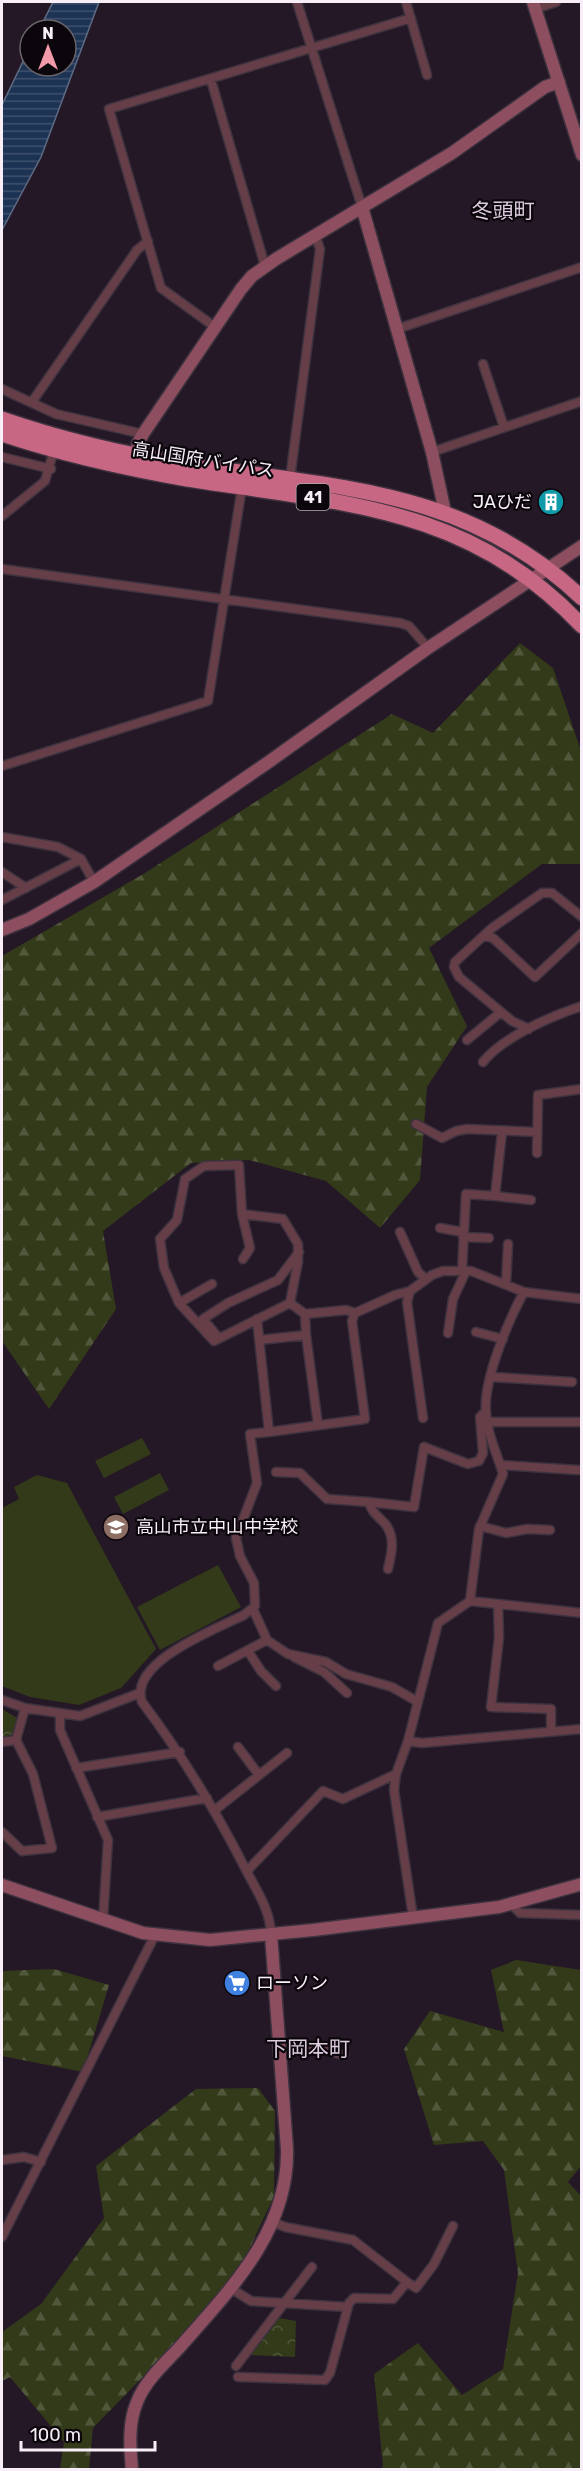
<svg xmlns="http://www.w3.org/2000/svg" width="583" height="2471" font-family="Rubik,'Noto Sans JP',sans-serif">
<defs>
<pattern id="forest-firs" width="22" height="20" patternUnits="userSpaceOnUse" patternTransform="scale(1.5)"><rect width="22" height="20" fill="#323a19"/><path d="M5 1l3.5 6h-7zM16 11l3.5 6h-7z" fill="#50573b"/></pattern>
<pattern id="park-crowns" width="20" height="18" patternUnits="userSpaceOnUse" patternTransform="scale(1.5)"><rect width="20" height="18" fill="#323a19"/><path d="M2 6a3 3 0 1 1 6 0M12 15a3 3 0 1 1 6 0" fill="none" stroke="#50573b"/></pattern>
<pattern id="water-rules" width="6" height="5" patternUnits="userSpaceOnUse" patternTransform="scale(1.5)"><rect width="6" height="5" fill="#1d3354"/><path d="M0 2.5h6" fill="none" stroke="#3f516d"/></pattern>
</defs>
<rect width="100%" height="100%" fill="#251826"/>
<path fill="#323a19" d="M142 1438 151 1454 104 1478 95 1461Z
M160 1473 169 1490 123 1514 114 1497Z
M37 1475 67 1483 156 1649 121 1688 79 1705 30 1697 2 1686V1508L19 1499 14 1487Z
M218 1565 241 1607 160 1650 137 1607Z"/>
<path fill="url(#forest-firs)" d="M520 643 553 668 581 751V864H542L429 948 467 1026 427 1087 420 1180 380 1228 326 1181 249 1160 191 1163 103 1231 116 1309 49 1409 2 1341V956L145 873 392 714 433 733Z
M516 1960 581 1970V2166L568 2182 582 2197 581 2469H381L383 2466 374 2374 418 2343 462 2395 503 2369 518 2273 504 2170 483 2141 434 2145 404 2049 430 2011 504 2032 491 1970Z
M54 1969 109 1985 83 2072 2 2056V1971Z
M258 2088 275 2111 274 2196 240 2269 209 2309 93 2428 89 2469H60L64 2442 10 2377 2 2381V2332L41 2304 104 2218 96 2166 196 2089Z"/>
<path fill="url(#park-crowns)" d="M2 1709 17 1718 13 1734 2 1738Z
M279 2318 296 2321 295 2357 250 2355Z"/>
<path fill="url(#water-rules)" stroke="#5e6b85" stroke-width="1.5" d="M53 2H99L41 157 2 230V105L30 47V66H66V30H39Z"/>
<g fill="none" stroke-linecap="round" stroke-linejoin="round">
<defs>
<path id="street" d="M297 2 362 207
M406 2 427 75
M535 9 556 2
M211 80 265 266
M215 327 161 288 109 109 411 18
M397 329 582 267
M483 364 504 427
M2 389 56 414 143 434
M32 402 137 250 148 241
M432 452 582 401
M2 457 51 469
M290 479 320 249 315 235
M2 516 45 481 54 450
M2 569 400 623 409 626 428 648
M2 766 208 701 242 487
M2 837 58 847 81 859 94 882
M2 872 26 888
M2 900 81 859
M484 936 493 938 535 977 582 933
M529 1029 512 1021 459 977 454 967 455 962 492 928 542 893H552L582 917
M467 1040 501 1012
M483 1062C503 1037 551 1016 582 1006
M416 1124 442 1138 456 1131 467 1129 537 1132
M537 1153 538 1095 582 1089
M495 1196 531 1200
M242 1214 283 1219 298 1244V1262L290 1303
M440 1228 463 1232
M400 1232 418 1272 426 1279
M463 1237 489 1238
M462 1271 466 1194 495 1196 502 1132
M212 1284 179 1303 164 1268 160 1239 177 1220 185 1179 204 1166 239 1165 242 1214 250 1248 243 1259
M506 1284 508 1244
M410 1291 407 1302 423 1418
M179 1303 214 1341 290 1303 305 1314 346 1310 355 1313 395 1295 410 1291 432 1275 443 1271H471L524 1292 582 1299
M257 1319 269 1432 365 1419 352 1321 355 1313
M476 1332 503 1339
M448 1333 453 1299 466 1271
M306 1335 318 1425
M218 1337 203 1319 228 1303 278 1280 299 1252
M259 1340 306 1335 305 1314
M492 1377 572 1382
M488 1422H580
M269 1432 250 1434 257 1483 236 1538 240 1556 254 1583 255 1606 244 1615C216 1629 128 1662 142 1702 182 1755 216 1811 246 1870 257 1891 270 1910 271 1934
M501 1465 578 1470
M276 1472 300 1473 327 1499 369 1502
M480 1526 506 1533 527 1529 550 1530
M388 1569C391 1555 396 1539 386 1525 379 1516 372 1514 369 1502L414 1507 424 1447 468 1464 479 1461 483 1453 480 1417 486 1411
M470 1601 479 1529 503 1474C497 1453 487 1434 486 1412 483 1380 509 1319 524 1292
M498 1604 499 1638 491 1707 551 1709V1731
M253 1609 267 1640 288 1654 326 1662 346 1674 392 1687 418 1702
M248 1651 261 1671 276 1686
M294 1657 324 1672 347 1693
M218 1666 267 1640
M2 1700 25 1708 80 1716 140 1693
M60 1714V1730L108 1840 103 1920
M408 1741 422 1743 582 1729
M2 1742 16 1740 25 1708
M238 1747 259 1775
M76 1768 180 1752
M215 1810 287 1753
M97 1817 207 1798
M2 1832 22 1851 52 1848 33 1774 16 1740
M247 1871 323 1791 343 1799 396 1774
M512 1905 520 1913 582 1915
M413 1917 394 1790 396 1774 408 1741 438 1623 470 1601 582 1613
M312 2047 344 2055
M2 2160 24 2157 41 2162
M2 2237 155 1935
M407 2282 416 2288 434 2264 453 2226
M232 2289 251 2301 347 2307
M236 2366 312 2267
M238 2377 325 2380 330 2373 349 2303 354 2298 393 2299 407 2282 353 2240 285 2227 273 2222"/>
<path id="secondary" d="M533 2 582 155
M362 207 432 452 445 512
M136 456 138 443 143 434 241 289 252 276 276 259 452 153 545 87 559 82
M2 930 29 919 94 882 270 761 428 648 582 546
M2 1885 143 1933 210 1940 313 1930 499 1907 582 1884
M132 2470C130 2447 128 2423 137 2402 145 2381 164 2364 179 2348 230 2290 289 2231 287 2149L271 1934"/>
<path id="highway" d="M2 419C63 440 127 455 191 465 338 488 467 489 582 598
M2 434C62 454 124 468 187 479 338 503 469 505 582 626"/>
</defs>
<use href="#street" stroke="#3e323f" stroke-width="11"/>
<use href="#secondary" stroke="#3e323f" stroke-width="15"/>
<use href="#highway" stroke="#3e323f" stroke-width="18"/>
<use href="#street" stroke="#653e48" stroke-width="8"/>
<use href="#secondary" stroke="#8d4f60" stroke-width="12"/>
<use href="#highway" stroke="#c86783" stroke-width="15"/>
</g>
<defs>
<symbol id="building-disc" viewBox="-11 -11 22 22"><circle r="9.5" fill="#0f9aa8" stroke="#0b060b"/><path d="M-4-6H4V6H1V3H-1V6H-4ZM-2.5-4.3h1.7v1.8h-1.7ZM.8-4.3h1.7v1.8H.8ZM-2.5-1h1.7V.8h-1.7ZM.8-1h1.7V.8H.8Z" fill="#fff"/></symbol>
<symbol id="school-disc" viewBox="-11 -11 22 22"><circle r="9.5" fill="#8d6e63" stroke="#0b060b"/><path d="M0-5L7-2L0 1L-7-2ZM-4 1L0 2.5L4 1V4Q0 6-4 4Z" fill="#fff"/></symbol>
<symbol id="supermarket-disc" viewBox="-11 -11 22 22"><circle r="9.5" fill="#3f7fe0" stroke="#0b060b"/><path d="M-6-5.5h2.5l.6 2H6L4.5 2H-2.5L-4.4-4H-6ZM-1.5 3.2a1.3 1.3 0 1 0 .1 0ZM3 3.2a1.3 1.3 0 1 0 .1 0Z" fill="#fff"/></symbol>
</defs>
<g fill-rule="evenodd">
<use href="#building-disc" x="536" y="487" width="30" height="30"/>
<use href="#school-disc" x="101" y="1512" width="30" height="30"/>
<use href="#supermarket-disc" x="222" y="1968" width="30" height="30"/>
</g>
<g text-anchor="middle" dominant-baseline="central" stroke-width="4.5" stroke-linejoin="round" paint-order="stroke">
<rect fill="#0b060b" stroke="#b0a8b1" stroke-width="1.5" x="296.5" y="484" width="33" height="26" rx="4.5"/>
<g font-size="16" font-weight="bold" fill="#f7eef8">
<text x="313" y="497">41</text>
</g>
<g font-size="18" fill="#f7eef8" stroke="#0b060b">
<text transform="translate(203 460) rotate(9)">高山国府バイパス</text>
</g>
<g font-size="18" fill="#f7eef8" stroke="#0b060b" text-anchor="start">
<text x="532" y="502" text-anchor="end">JAひだ</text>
<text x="136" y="1527">高山市立中山中学校</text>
<text x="256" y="1983">ローソン</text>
</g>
<g font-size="21" fill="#dccadd" stroke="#0b060b">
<text x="503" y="210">冬頭町</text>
<text x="308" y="2048">下岡本町</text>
</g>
</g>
<rect width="583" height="2471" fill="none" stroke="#f7eef8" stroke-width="6"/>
<g transform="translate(48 48)"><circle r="28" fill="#0b060b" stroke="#69636a" stroke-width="1.5"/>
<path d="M0-4.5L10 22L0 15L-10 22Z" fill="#f39aaa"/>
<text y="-9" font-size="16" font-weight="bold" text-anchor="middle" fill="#f7eef8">N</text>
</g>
<path d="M21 2441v9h134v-9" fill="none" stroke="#f7eef8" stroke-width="3"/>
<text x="30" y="2441" font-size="18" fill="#f7eef8" stroke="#0b060b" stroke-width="4.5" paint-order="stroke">100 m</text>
</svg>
